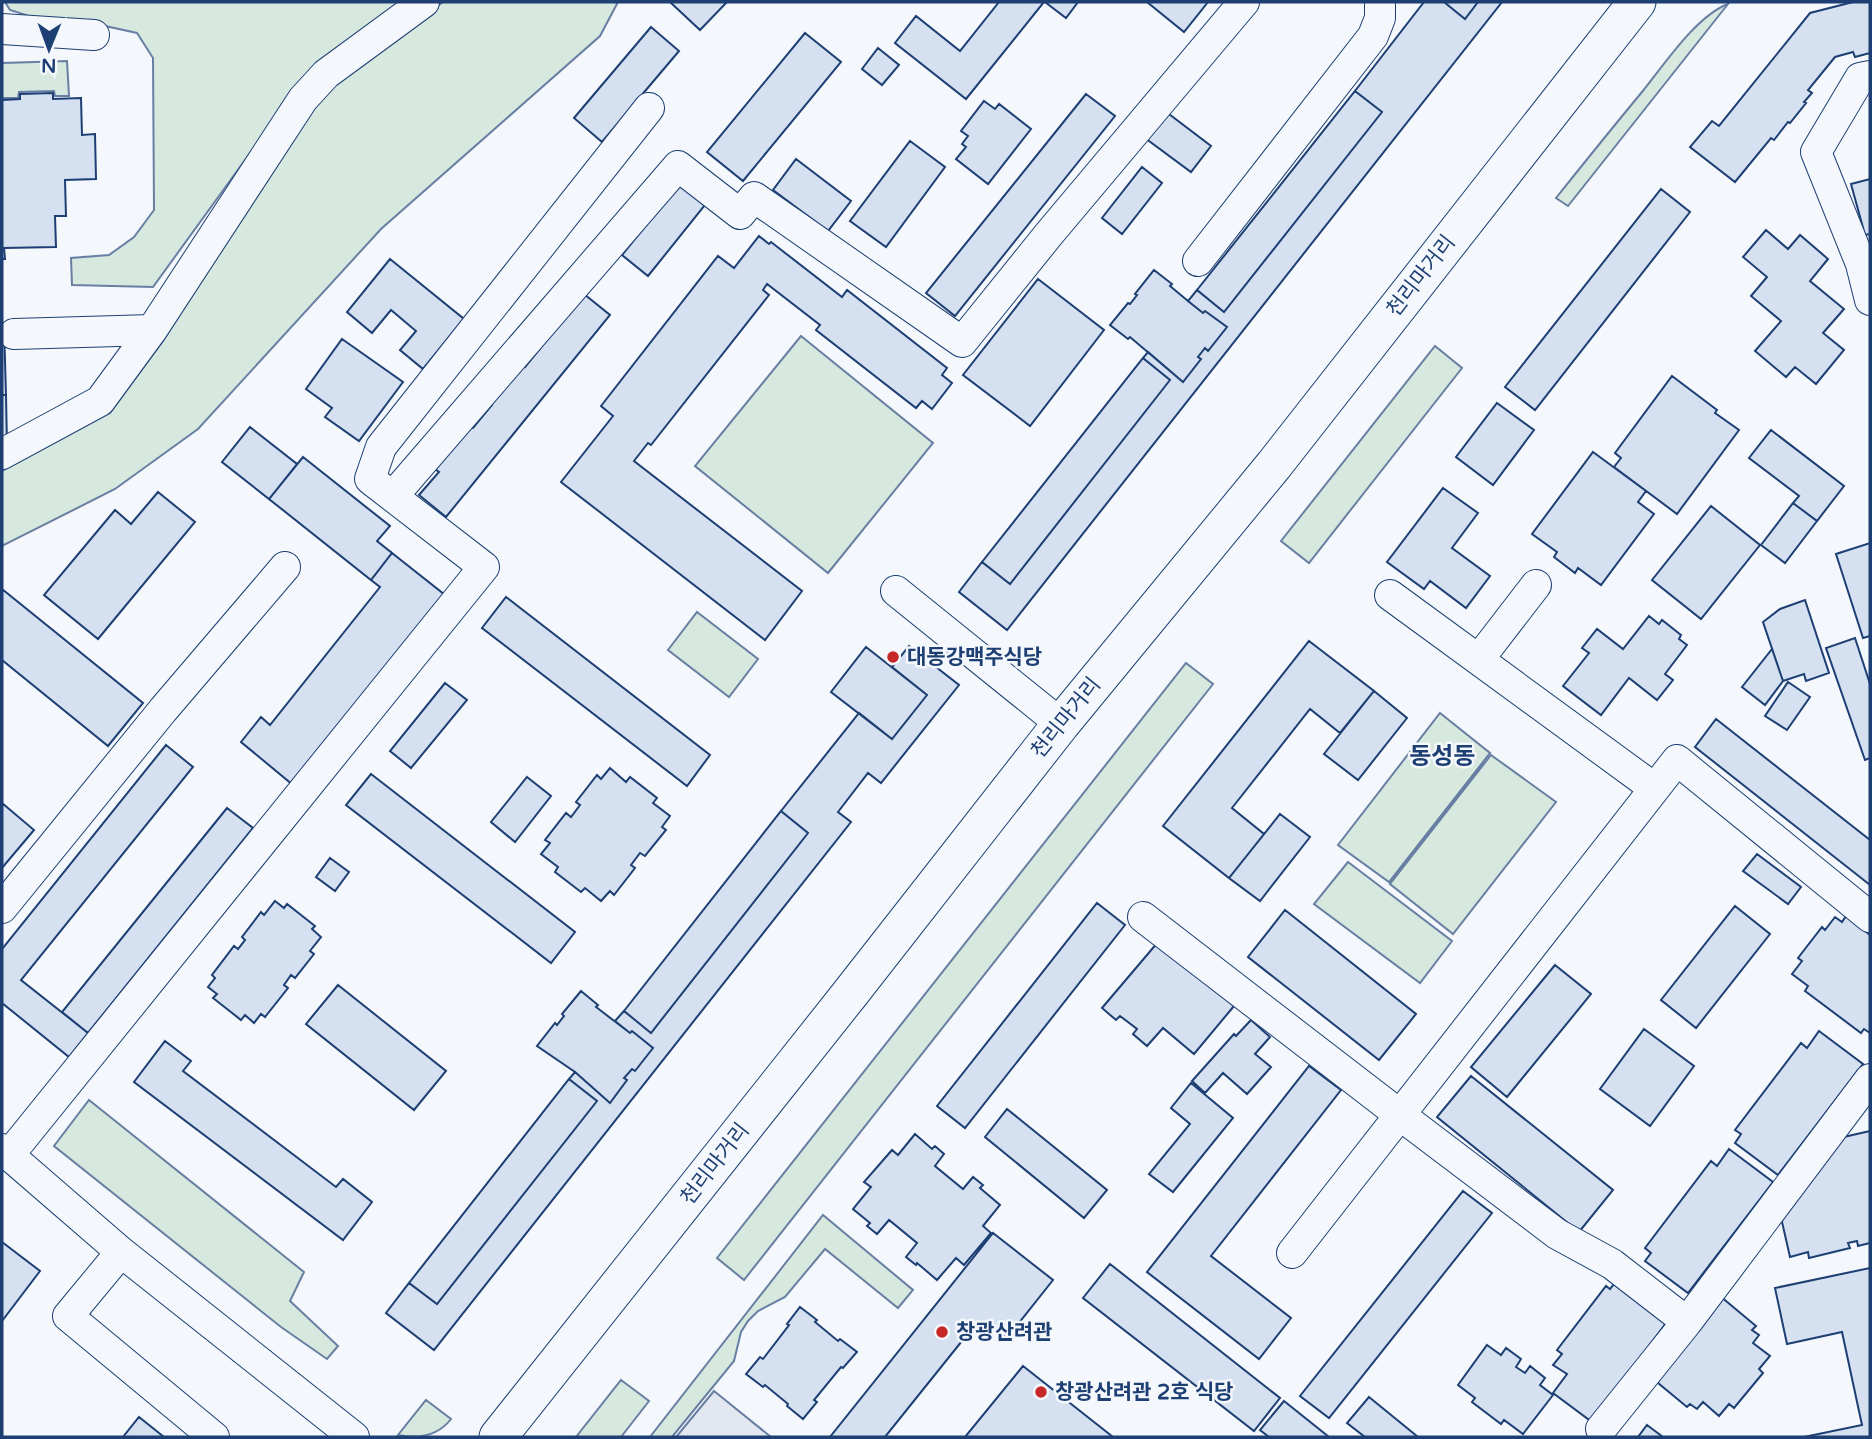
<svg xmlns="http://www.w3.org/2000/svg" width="1872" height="1439" font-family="'Varela Round','Noto Sans KR',sans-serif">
<rect width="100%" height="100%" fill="#f4f7fb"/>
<path fill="#d7e8df" stroke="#687fa3" stroke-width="2" d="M5 2H399L311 69 153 287 72 285 71 258 109 255 134 237 154 210 153 58 137 33 87 22 51 23 10 10Z
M443 2H618L600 36 381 229 198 429 115 489 2 546V471L110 413 163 341 316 105 336 83Z
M1728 4 1568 206 1556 198C1584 163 1613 127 1642 92 1664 65 1696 16 1728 4Z
M67 61 69 96H55L54 91 19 92 18 98H2V63Z
M801 336 933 443 828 573 695 466Z
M1435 346 1462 368 1309 563 1281 541Z
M697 612 758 659 729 697 668 650Z
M1186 663 1213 684 744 1280 717 1258Z
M1440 713 1490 753 1389 882 1338 845Z
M1491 755 1556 802 1453 934 1390 884Z
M1348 862 1452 941 1420 983 1314 904Z
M89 1100 304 1272 290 1301 338 1346 327 1359 281 1327 54 1146Z
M823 1215 913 1290 898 1308 825 1249 785 1297 758 1311 748 1321 741 1332 734 1361 672 1437H650Z
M621 1380 649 1401 621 1437H576Z
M426 1400 451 1419C438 1436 419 1439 398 1435Z"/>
<path fill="#e3e8f0" stroke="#687fa3" stroke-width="2" d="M714 1391 771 1437H676Z"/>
<path fill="#d5e0f0" stroke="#1d3f73" stroke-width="2" d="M670 2H727L700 30Z
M999 2H1044L966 99 895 43 916 16 960 51Z
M1045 2H1078L1066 18Z
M1147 2H1208L1184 32Z
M1424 2H1444L1465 19 1478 2H1502L1007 630 959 592 982 562 1010 584 1170 380 1143 358 1148 352 1183 382 1201 359 1198 357 1205 348 1208 351 1227 327 1205 311 1203 313 1188 301 1197 290 1224 312 1382 112 1355 91Z
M1444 2H1478L1465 19Z
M1853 2H1870V53L1855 57 1853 52 1835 57 1808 90 1812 93 1804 102 1806 103 1790 123 1788 122 1774 140 1771 138 1735 182 1690 147 1712 121 1719 126 1810 13Z
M651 27 679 51 602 142 574 118Z
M805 33 841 62 743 181 707 152Z
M878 48 899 65 882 85 862 69Z
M1355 91 1382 112 1224 312 1197 290Z
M53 93V99L81 98 82 135 95 134 96 179 65 180 66 216H55L56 247 4 248 5 259H2V100L20 99V94Z
M1086 94 1115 116 955 316 926 293Z
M984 101 995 109 999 104 1031 129 988 184 956 159 966 147 962 144 968 136 961 131Z
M1165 111 1211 146 1191 172 1145 138Z
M910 141 945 167 886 247 850 221Z
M796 159 851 201 828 231 773 190Z
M1142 167 1162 183 1122 234 1102 218Z
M1870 179V234L1865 235 1851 184Z
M679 184 705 205 648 276 622 255Z
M1661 189 1690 212 1535 410 1505 387Z
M1766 230 1788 249 1800 235 1828 259 1810 281 1844 309 1823 333 1844 350 1816 384 1795 367 1786 377 1755 351 1781 321 1751 296 1767 277 1743 257Z
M759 236 769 244 771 242 842 297 847 290 947 368 942 375 952 383 932 409 922 401 916 408 816 330 820 325 767 284 763 290 769 295 651 445 648 443 634 461 802 591 765 640 561 482 613 416 601 406 718 256 734 268Z
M390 259 464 319 423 369 400 350 416 331 391 310 372 333 347 312Z
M1154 270 1172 284 1170 286 1188 301 1203 313 1205 311 1227 327 1208 351 1205 348 1198 357 1201 359 1183 382 1130 337 1128 339 1110 325 1128 303 1130 304 1137 295 1135 294Z
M1038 279 1104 330 1030 426 963 375Z
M584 294 610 315 446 517 419 495 439 472 432 467 466 423 473 428 492 405 483 398 515 359 525 367Z
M2 326H4L6 395H2Z
M342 339 403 382 359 441 325 417 332 408 306 389Z
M1143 358 1170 380 1010 584 982 562Z
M1672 376 1717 410 1715 413 1739 430 1677 514 1614 467 1621 458 1615 453Z
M2 395H6L7 447H2Z
M1497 403 1534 430 1493 485 1456 457Z
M250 427 297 464 269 499 222 462Z
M1771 430 1844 486 1817 521 1793 503 1799 496 1749 458Z
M1593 452 1646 491 1638 502 1654 514 1601 585 1578 568 1575 573 1554 557 1557 552 1532 534Z
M303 457 390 526 377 541 392 553 371 580 269 499Z
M1443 488 1478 513 1452 548 1490 576 1466 608 1430 581 1424 589 1387 562Z
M158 492 195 522 98 639 44 595 115 510 131 524Z
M1793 503 1817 521 1785 563 1761 545Z
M1711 506 1760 545 1701 619 1652 580Z
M1870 543V636L1863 638 1836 554Z
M392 553 445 595 293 785 241 742 261 717 270 725 380 587 371 580Z
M2 589 143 703 108 746 2 660Z
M506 597 710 755 687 786 482 628Z
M1805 600 1829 673 1806 681 1804 674 1783 681 1763 622 1780 609Z
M1649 616 1659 624 1662 620 1681 635 1679 639 1687 645 1665 674 1673 680 1657 700 1629 678 1601 715 1563 686 1589 653 1582 648 1597 629 1623 649Z
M1855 638 1870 684V758L1865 760 1826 648Z
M1309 641 1374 691 1340 733 1310 709 1232 808 1264 834 1229 878 1163 826Z
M909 646 959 685 881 783 868 773 838 812 851 822 434 1350 386 1313 409 1283 437 1304 597 1101 569 1079 575 1072 610 1103 627 1080 624 1078 632 1069 635 1071 653 1048 632 1031 630 1033 615 1021 624 1011 651 1033 808 833 781 811 859 713 892 739 927 695 892 667Z
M866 647 927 695 892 739 831 692Z
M1772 649 1783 681 1765 705 1742 687Z
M1788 682 1810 697 1787 730 1765 716Z
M445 683 467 700 411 768 390 751Z
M1374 691 1407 718 1358 780 1324 754Z
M1716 719 1870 840V885L1695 747Z
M166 745 193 767 21 980 88 1033 69 1057 2 1003V949Z
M610 768 626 782 630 777 657 798 653 803 670 816 662 827 666 830 645 856 640 853 631 865 635 868 614 895 610 891 601 901 585 888 581 892 555 872 558 867 541 854 550 843 545 840 566 813 571 817 580 805 576 802 597 775 601 779Z
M371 774 575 932 551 963 346 805Z
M527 777 551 796 515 842 491 822Z
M2 803 34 830 2 868Z
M227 808 253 828 88 1033 62 1012Z
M781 811 808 833 651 1033 624 1011Z
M1280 814 1310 837 1260 901 1229 878Z
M1757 854 1801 887 1788 904 1743 871Z
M330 858 349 872 335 891 316 877Z
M275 901 284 908 287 904 315 926 312 929 321 937 310 951 314 954 295 978 291 975 284 985 288 988 265 1017 261 1014 254 1023 245 1015 241 1020 213 998 217 994 208 987 215 978 212 975 234 946 238 949 245 940 242 937 261 912 264 915Z
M1097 903 1125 925 965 1128 937 1106Z
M1735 906 1770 934 1696 1028 1661 1000Z
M1285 910 1416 1014 1379 1060 1248 957Z
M1846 916 1870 935V1033L1864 1029 1861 1033 1805 991 1808 986 1792 974 1802 961 1798 958 1822 927 1825 930 1835 917 1842 922Z
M1158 942 1234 1006 1194 1054 1163 1028 1147 1046 1133 1034 1137 1029 1120 1016 1116 1020 1102 1008Z
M1555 965 1591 994 1507 1097 1471 1067Z
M338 985 446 1071 414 1110 306 1024Z
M581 991 598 1005 596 1007 630 1033 632 1031 653 1048 635 1071 632 1069 624 1078 627 1080 610 1103 575 1072 537 1046 555 1023 557 1025 564 1016 562 1014Z
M1251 1020 1270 1037 1255 1054 1271 1067 1247 1094 1223 1073 1205 1093 1192 1081 1234 1034 1236 1036Z
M1644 1029 1694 1066 1650 1126 1600 1089Z
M1819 1031 1863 1064 1778 1175 1735 1143 1741 1134 1735 1130 1801 1043 1807 1048Z
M165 1041 191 1061 183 1071 336 1187 343 1179 372 1202 343 1240 134 1082Z
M1309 1066 1341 1090 1211 1256 1291 1318 1259 1359 1147 1272Z
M1471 1076 1613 1190 1579 1232 1437 1117Z
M569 1079 597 1101 437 1304 409 1283Z
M1191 1083 1233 1118 1173 1192 1149 1174 1190 1124 1171 1108Z
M1007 1109 1107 1190 1084 1218 985 1137Z
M1870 1131V1243L1858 1246 1857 1241 1848 1243 1850 1248 1809 1258 1808 1252 1790 1257 1780 1213 1835 1139Z
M915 1134 932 1149 935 1146 944 1154 935 1166 963 1189 973 1177 983 1185 980 1188 1000 1205 983 1226 991 1233 964 1265 956 1258 937 1280 917 1263 916 1265 906 1257 917 1243 889 1220 877 1234 867 1226 870 1223 853 1209 871 1187 864 1182 892 1150 898 1155Z
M1729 1149 1773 1182 1688 1293 1645 1261 1651 1253 1645 1248 1711 1161 1717 1166Z
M1463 1191 1492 1213 1329 1418 1300 1396Z
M993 1233 1053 1280 1007 1338 994 1327 987 1336 974 1326 885 1437H830Z
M2 1242 40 1271 2 1321Z
M1110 1264 1280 1398 1254 1431 1083 1298Z
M1870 1268V1437H1804L1862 1425 1842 1332 1787 1344 1775 1288Z
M1617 1280 1669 1319 1592 1422 1553 1393 1567 1374 1553 1365 1562 1354 1557 1350 1606 1286 1610 1289Z
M1720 1296 1756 1326 1752 1330 1759 1335 1753 1343 1770 1356 1759 1369 1763 1373 1734 1408 1729 1404 1719 1416 1703 1402 1697 1409 1690 1404 1687 1407 1652 1378Z
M800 1307 817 1320 815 1322 838 1341 840 1339 857 1352 843 1368 841 1367 814 1400 817 1402 803 1419 787 1406 788 1404 765 1385 763 1387 746 1374 760 1357 763 1359 789 1325 787 1324Z
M1487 1345 1501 1355 1506 1348 1521 1359 1516 1367 1525 1373 1530 1366 1545 1378 1540 1385 1553 1395 1523 1434 1504 1420 1501 1424 1472 1402 1475 1398 1458 1385Z
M1023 1366 1113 1437H965Z
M1369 1397 1418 1437H1365L1347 1423Z
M1284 1401 1329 1437H1269L1260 1430Z
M139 1417 164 1437H123Z
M1647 1425 1663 1437H1638Z"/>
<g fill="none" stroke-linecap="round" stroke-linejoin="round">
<defs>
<path id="minor" d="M2 29 94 35
M1870 76 1860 78 1816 152 1861 264 1870 300
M1198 261 1373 36 1380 18V2
M14 334 152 330
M2 454 100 401 152 330 303 99 326 74 424 2
M393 496 678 166 740 214 754 197 962 342 1049 234 1244 2
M896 591 1061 724
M1390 595 1654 788
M1479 659 1536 585
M2 908 163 710 285 567
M1143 917 1400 1115 1557 1234 1612 1264 1687 1322
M2 1149 121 1252 354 1437
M9 1155 484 567 370 479 381 447 649 108
M121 1252 68 1316 214 1437
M1292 1253 1677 760 1870 917
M1601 1429 1687 1322 1870 1079"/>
<path id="major" d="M498 1437 849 995 1061 724 1274 465 1637 2"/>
</defs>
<use href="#minor" stroke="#1d3f73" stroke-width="32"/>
<use href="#major" stroke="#1d3f73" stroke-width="39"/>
<use href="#minor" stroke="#f4f7fb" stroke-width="30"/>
<use href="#major" stroke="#f4f7fb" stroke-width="37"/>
</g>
<g fill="#c62828" stroke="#f4f7fb" stroke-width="2.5">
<circle cx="893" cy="657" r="7"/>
<circle cx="942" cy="1332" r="7"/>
<circle cx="1041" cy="1392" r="7"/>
</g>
<g text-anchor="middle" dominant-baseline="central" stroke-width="5" stroke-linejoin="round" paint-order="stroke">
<g font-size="21" fill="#1d3f73" stroke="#f4f7fb">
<text transform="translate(1421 276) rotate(-52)">천리마거리</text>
<text transform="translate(1066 718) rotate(-51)">천리마거리</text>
<text transform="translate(715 1164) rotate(-52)">천리마거리</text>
</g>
<g font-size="21" font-weight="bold" fill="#1d3f73" stroke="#f4f7fb" text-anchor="start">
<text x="907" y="657">대동강맥주식당</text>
<text x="956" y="1332">창광산려관</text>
<text x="1055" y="1392">창광산려관 2호 식당</text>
</g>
<g font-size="24" font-weight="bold" fill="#1d3f73" stroke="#f4f7fb">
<text x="1442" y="756">동성동</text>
</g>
</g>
<rect width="1872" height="1439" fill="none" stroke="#1d3f73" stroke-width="7"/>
<g transform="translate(49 49) rotate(181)" stroke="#f4f7fb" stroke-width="5" paint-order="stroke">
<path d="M0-5L12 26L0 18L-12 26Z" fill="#1d3f73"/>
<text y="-10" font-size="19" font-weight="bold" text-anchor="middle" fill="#1d3f73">N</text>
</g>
</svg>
